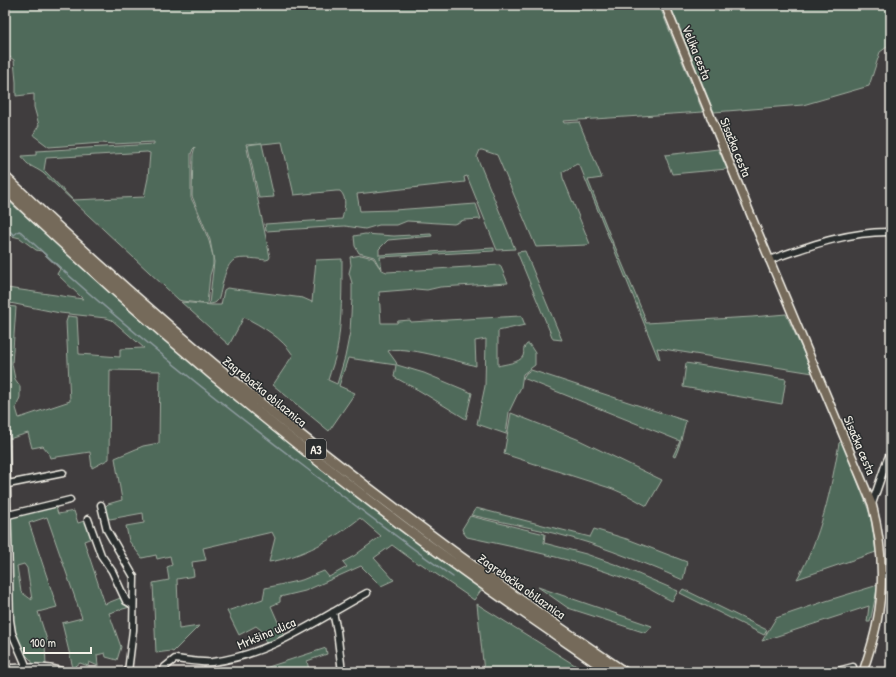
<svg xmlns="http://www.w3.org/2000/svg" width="896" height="677" font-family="'Patrick Hand',sans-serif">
<rect width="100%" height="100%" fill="#403d3e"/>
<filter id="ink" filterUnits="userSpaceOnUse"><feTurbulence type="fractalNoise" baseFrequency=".025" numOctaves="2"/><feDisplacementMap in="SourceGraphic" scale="8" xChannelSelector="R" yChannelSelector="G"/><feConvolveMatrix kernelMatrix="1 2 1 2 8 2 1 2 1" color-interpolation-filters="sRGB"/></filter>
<g filter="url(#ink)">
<path fill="#4f6a5a" stroke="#a2aea1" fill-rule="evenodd" d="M5 5H659L703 112 563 121 564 123 579 122 602 178 588 180 613 243H611L580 166 577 164 562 172 563 178 590 244 587 245 536 247 497 155 482 150H480L477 157 515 249 497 250 467 176 464 177 465 182 357 194 360 211 394 210 476 204 481 219 464 220 454 224 407 221 397 225H379L365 229 345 226 266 231 265 224 342 219C344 210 348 198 340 191H336L294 195 282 142 262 144 274 197 259 198 248 147V145L262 143 246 144 270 257 269 259 266 260C257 259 246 257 237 259 225 261 222 288 219 298 217 303 213 304 209 304L214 262 210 240 192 196 193 154 195 147 193 149 191 154V198L194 204 209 241 213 256V265L210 275 207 304 182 301 179 300 43 173C35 167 26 166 22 156L36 155V151L154 144V142L113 144 102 143 49 147 33 135 39 125 34 107V94L16 96V82L14 60 5 54ZM147 152 150 153 148 178 144 197 73 200 44 170 46 158Z
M670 5H891V44L880 52 869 86 803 105 714 112Z
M718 149 727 169 672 174 665 155Z
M5 198C67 253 128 309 191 363 284 443 383 517 482 589L474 600 420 563 418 564 392 545 374 558 394 580 381 586 361 566 305 591 280 597V602L271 606 285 638 267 646 261 630 256 626 239 635 227 611 263 599 265 588 302 580 324 571 329 577 347 567 343 562 354 556 381 536 360 518C334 539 302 557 269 562L275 538 272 532 203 548 206 560 192 562 194 576 177 579 179 629 199 626 173 652 171 651 156 653 153 583 169 580 167 567 172 565 170 556 157 559 156 555 142 558 129 541 126 526 144 523 143 513 110 519 108 518 105 513V507L108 504 122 500 115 458 143 446 159 443 160 371 110 370 109 459 92 468 90 452 50 458 48 452 43 446 32 448 28 433 9 439 10 447H8L5 360V307L7 306 16 307 12 364 15 379 20 386V397L16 408 19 418 70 401 66 322 68 316 77 317 79 354 120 357V349L144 348 112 320 106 318 60 313 5 302V279L7 278V288L83 299 57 274 60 269 41 251 36 250 20 238 12 236 5 229Z
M365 234 394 236 431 234 432 236 388 240 379 249V255L494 248V251L380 257 382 269 379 266 374 257 359 253 355 246 354 236Z
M612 244H614L644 315H643L646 323 752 317 786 314 813 373 657 348 660 359 658 358Z
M525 251 562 340 553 339 517 252Z
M361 255 373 258C378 264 379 270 387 272L500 265 508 283 440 287 427 290 416 289 379 292 381 323H397L398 321 410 320 411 322 520 316 521 315 525 325 498 331V366C504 364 520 363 523 356 525 350 521 351 527 344H529L535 353V365L523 374 521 387 509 412 506 434 477 424 485 386 486 339 475 341 476 366C460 362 401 344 388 351L396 362 397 365 424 373 472 393 466 419 420 391 394 377 396 365 348 358 339 386 355 393 329 431 273 385 293 355C282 338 262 326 244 317L229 345 181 302 212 305H221L224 290 227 288 303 298 312 302 316 260 342 259C342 289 342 320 337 350 335 360 331 370 328 380L337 384 345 357 350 332 352 298V283L349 273 351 265 350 257Z
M686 363 786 379 782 404 683 387Z
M531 370 686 421C682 434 681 444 675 457L673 456 680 441 523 378 526 373Z
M511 413 577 439 662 480 647 506 629 496 613 489 504 454Z
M842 441 870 514 876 552 797 579C821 538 831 490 839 443Z
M55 504 58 514 74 511 78 523 87 520 92 538 84 541 105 604 123 597 130 607 109 613 121 647 117 660 106 657 105 653 97 655 98 666 89 662 88 666 80 663 73 668 62 623 82 618 47 517 29 523 57 607 38 612 48 643H45L46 665 33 664 31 660 25 654 23 649H21L13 632 10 517ZM24 564 27 568 32 600 21 592 17 566Z
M476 508 590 537 594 529 630 540 687 562 683 580C652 566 621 554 589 543 551 531 511 524 471 515Z
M470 516 545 534 544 543 586 554 617 565 678 591 672 601C663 597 654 591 645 587 589 562 527 550 467 537L463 532 462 529Z
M878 585 870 622H867L869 606 762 641 776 618 826 601Z
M538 587 652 626 646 633 568 608Z
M683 589 767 630 764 635 680 593Z
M477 604 586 672H484Z
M326 648 327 654 307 661 309 670 301 672H260L259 670Z"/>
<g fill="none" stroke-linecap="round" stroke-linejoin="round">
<path stroke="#8e9c9f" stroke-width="1.5" d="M5 227 14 235 19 231 21 232C109 314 202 389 298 462 349 501 400 540 453 577"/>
<defs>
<path id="minor" d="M769 260C809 246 849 231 891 232
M5 409 10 620 12 633 25 663V668
M8 484 63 473
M872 504 886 463 891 451
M101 505 107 530 134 577 133 630 128 672
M8 515 70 500
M88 519 101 555 112 571 126 601 133 605
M882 575H891
M333 612 337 631 342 672
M5 668C25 668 46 665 65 672
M162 672 165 667 175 659C187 660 200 663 212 662 270 655 317 620 367 593
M834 672 853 667"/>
<path id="major" d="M665 5 755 225 872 504C882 543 885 582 877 622 874 639 868 656 863 672"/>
<path id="highway" d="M5 177C196 361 405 524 624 672
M5 189C123 302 248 408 378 507 453 565 532 618 610 672"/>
</defs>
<use href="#minor" stroke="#f4f1e8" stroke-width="9"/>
<use href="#major" stroke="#f4f1e8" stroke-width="10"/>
<use href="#highway" stroke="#f4f1e8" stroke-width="12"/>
<use href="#minor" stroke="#2a2d2e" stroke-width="6"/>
<use href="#major" stroke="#746a5a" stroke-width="7"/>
<use href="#highway" stroke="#746a5a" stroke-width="9"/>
</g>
</g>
<g text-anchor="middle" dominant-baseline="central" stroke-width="3" stroke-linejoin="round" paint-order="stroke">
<rect fill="#2a2d2e" stroke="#b7b6b0" stroke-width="1" x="306" y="439" width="20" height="20" rx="3"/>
<g font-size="12" font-weight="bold" fill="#f4f1e8">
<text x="316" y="449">A3</text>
</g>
<g font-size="13" fill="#f4f1e8" stroke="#2a2d2e">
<text transform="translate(697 52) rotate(68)">Velika cesta</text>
<text transform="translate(736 147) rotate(68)">Sisačka cesta</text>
<text transform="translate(265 391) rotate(39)">Zagrebačka obilaznica</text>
<text transform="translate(860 445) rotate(67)">Sisačka cesta</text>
<text transform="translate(522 586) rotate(35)">Zagrebačka obilaznica</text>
<text transform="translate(266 633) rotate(-23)">Mrkšina ulica</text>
</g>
</g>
<rect width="896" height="677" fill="none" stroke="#2a2d2e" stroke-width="20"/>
<rect x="10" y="10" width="876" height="657" fill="none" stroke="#f4f1e8" stroke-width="1.5" filter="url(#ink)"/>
<path d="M24 647v6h67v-6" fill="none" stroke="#f4f1e8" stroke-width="2"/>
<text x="30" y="647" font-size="12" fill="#f4f1e8" stroke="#2a2d2e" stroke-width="3" paint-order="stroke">100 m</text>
</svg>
